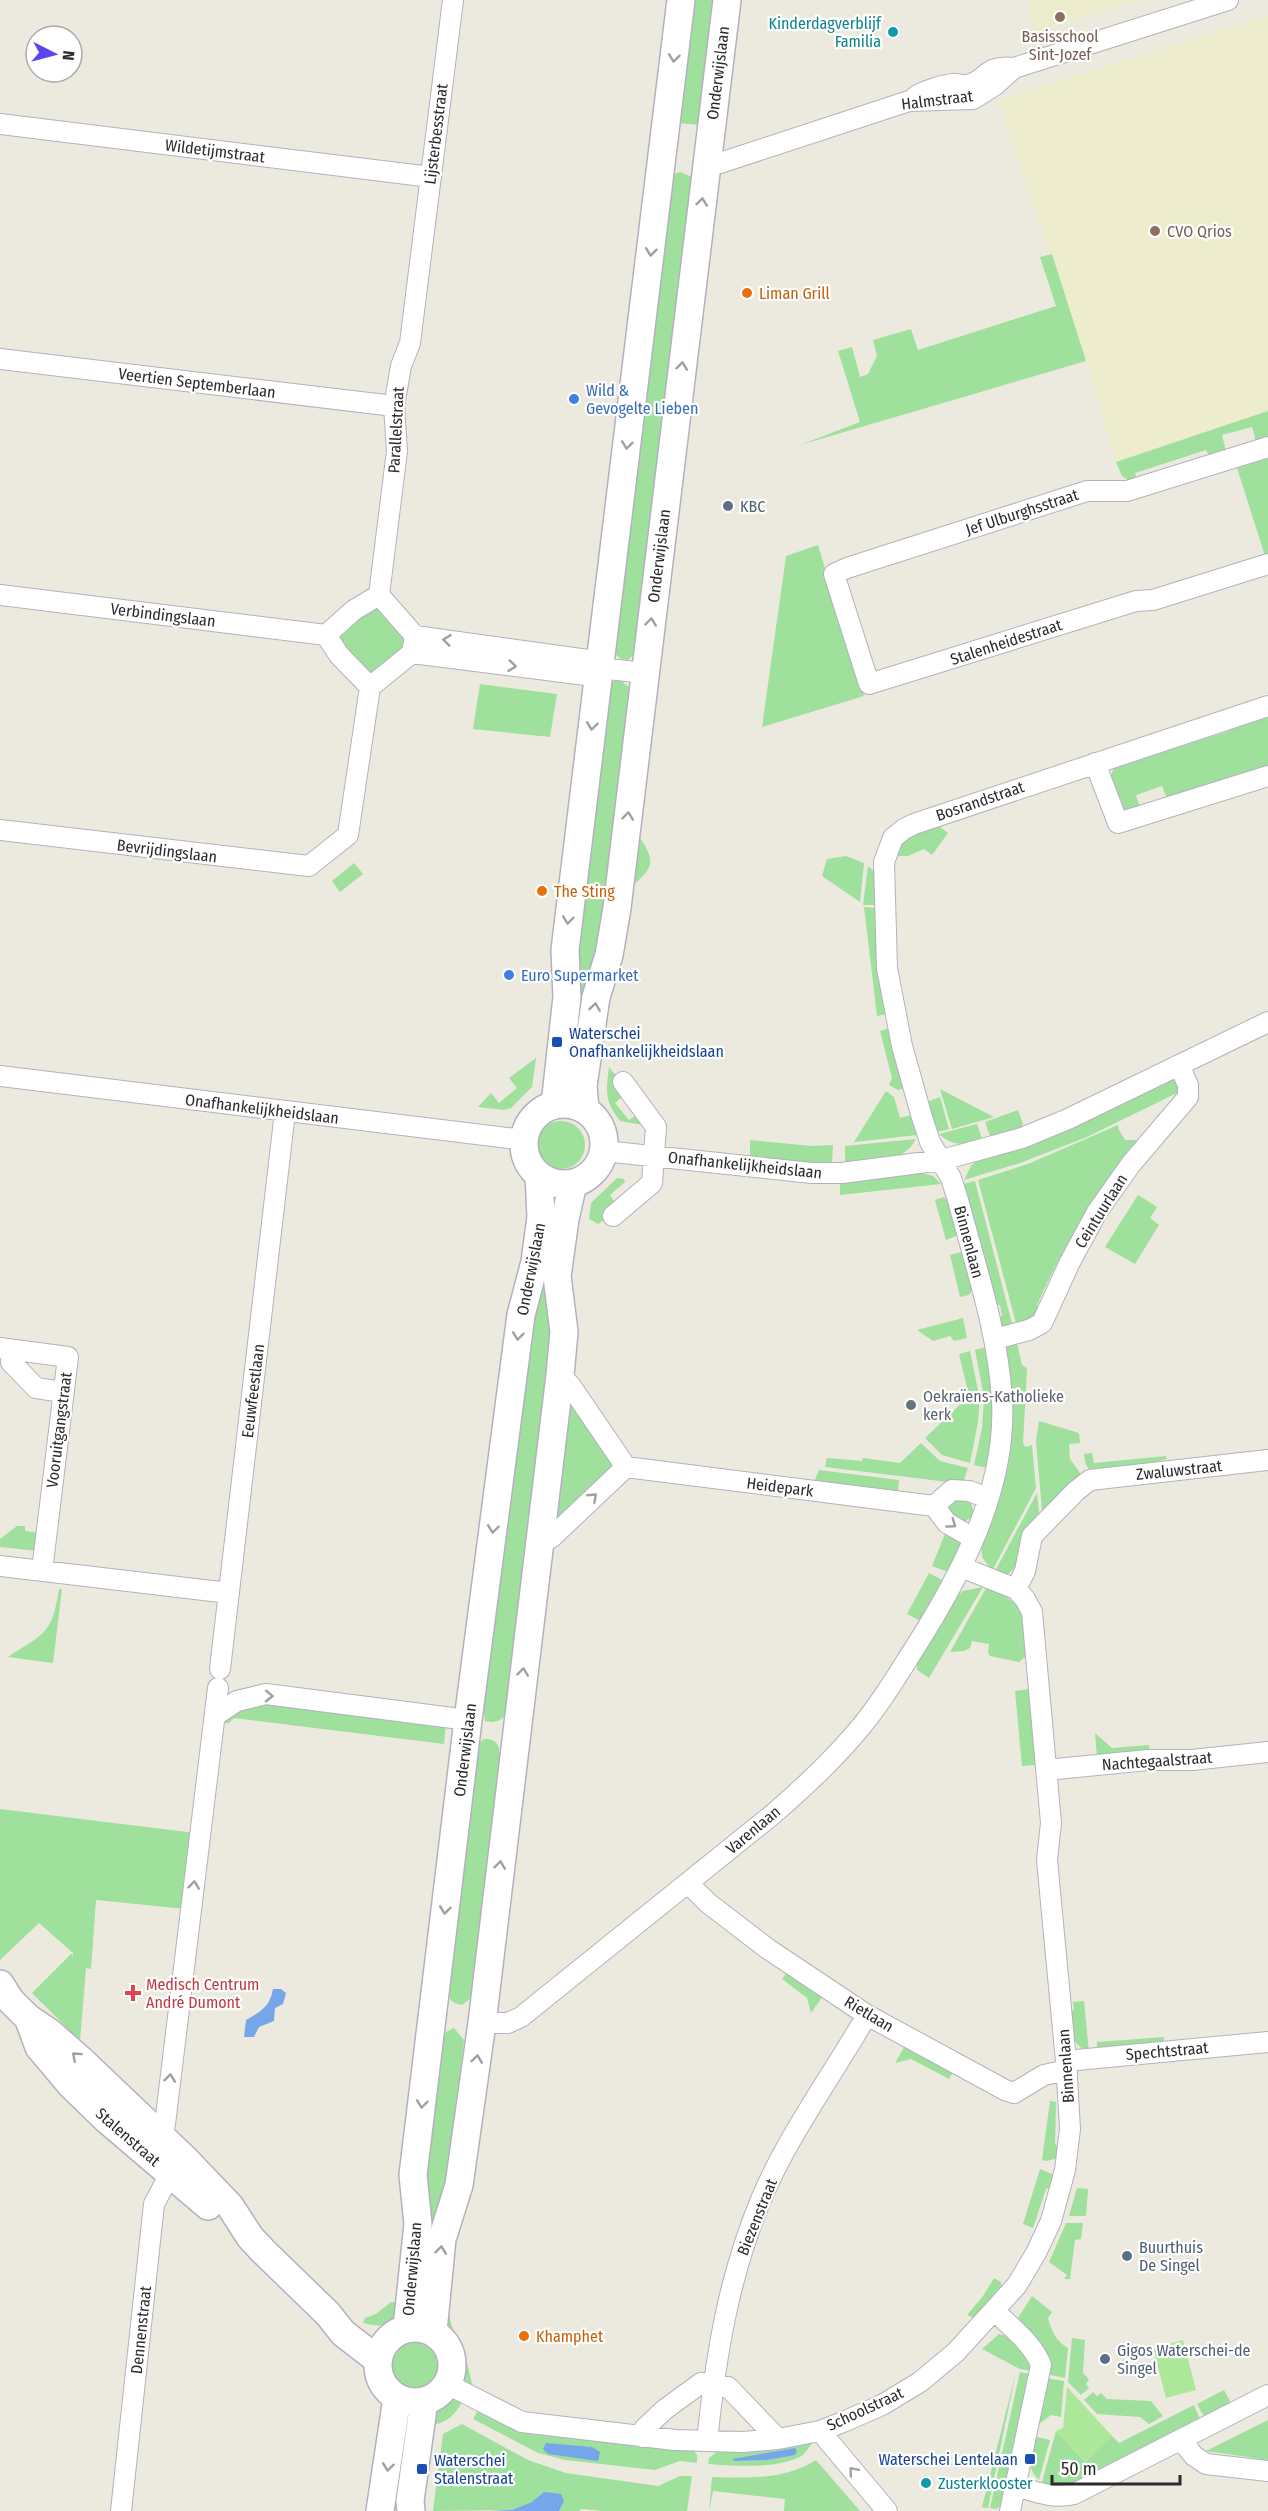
<svg xmlns="http://www.w3.org/2000/svg" width="1268" height="2511" font-family="'Fira Sans Condensed',sans-serif">
<rect width="100%" height="100%" fill="#eceade"/>
<path fill="#ededce" d="M1027 0H1141L1036 33Z
M1268 16V411L1116 462 1088 368 998 100Z"/>
<path fill="#9ee09c" d="M692 0H714L699 125 677 123Z
M680 172 692 177V188L633 655 628 660 621 659 613 652 672 175Z
M1052 254 1086 361 800 445 860 422 838 351 852 347 860 377 868 374 877 356 873 340 911 329 918 350 1056 306 1040 257Z
M1268 411V438L1256 441 1252 427 1222 435 1226 451 1209 456 1206 450 1135 473 1137 479 1130 481 1122 476 1116 462Z
M1268 458V556H1265L1237 468Z
M818 545 864 696 762 727 786 556Z
M375 607C392 612 406 628 406 645L380 673C354 674 352 660 340 640L342 630Z
M620 680 629 687V698L598 958 578 1069 564 1068 609 687 613 681Z
M480 684 557 694 550 737 473 729Z
M1268 713V768L1168 801 1162 786 1136 795 1141 810 1131 813 1121 809 1109 779 1114 768 1121 761 1179 742 1185 745 1229 731 1232 725Z
M937 825 948 833 932 855 924 849 908 856H894C901 835 918 831 937 825Z
M640 838C655 860 654 868 633 885Z
M846 856 864 863 860 902 872 1017 860 902 822 876 827 859Z
M354 863 363 874 340 892 332 881Z
M868 866 875 872 877 905H863Z
M864 907 876 908 887 1014 877 1016Z
M890 1028 906 1088 898 1090 889 1085 892 1078 880 1031Z
M536 1058 532 1087 511 1108 504 1110 478 1107 491 1093 499 1103 517 1088 509 1078Z
M609 1067 620 1081 625 1095 615 1103 629 1120 639 1113 649 1126 620 1121C604 1100 606 1092 609 1067Z
M1173 1078 1176 1079 1183 1090 1087 1137 1020 1163 964 1180 971 1166 977 1160Z
M940 1089 994 1117 952 1129Z
M886 1091 894 1097 900 1118 915 1114 917 1135 854 1142Z
M940 1097 949 1129 937 1132 927 1102Z
M1018 1110 1023 1124 1021 1128 995 1137 990 1136 985 1122Z
M537 1145a24 24 0 1 1 48 0a24 24 0 1 1-48 0Z
M977 1124 982 1139 979 1142C963 1145 952 1146 939 1134Z
M1118 1125 1119 1130 1125 1140H1137C1096 1191 1064 1245 1037 1305L1040 1312 1035 1318 1017 1327 978 1180 1028 1164Z
M916 1139C903 1164 872 1161 847 1164L845 1162V1146Z
M750 1140 812 1146 833 1145 832 1164H798L750 1157Z
M917 1172 933 1176 941 1184 840 1195V1184L842 1181Z
M617 1178 624 1179 625 1182 610 1195 617 1205 609 1217 598 1224 589 1219 591 1203Z
M975 1181 1013 1327C1005 1329 999 1326 996 1318L1002 1316 1000 1305 993 1306 963 1192V1184Z
M1138 1195 1157 1207 1150 1218 1159 1225 1135 1264 1105 1247Z
M944 1197 949 1202 958 1235 946 1240 935 1200Z
M546 1221 552 1321 550 1347 505 1716C498 1722 494 1723 485 1721L483 1706Z
M961 1252 964 1254 972 1290 969 1295 960 1297 950 1255Z
M963 1318 967 1338 954 1341 950 1336 933 1341 917 1330Z
M1016 1339 1022 1365 1027 1368 1023 1444 1026 1447 1032 1445 1036 1488 992 1571 982 1557 981 1540 1005 1347 1007 1343Z
M986 1347C994 1388 994 1427 987 1468L974 1465 982 1428 984 1397 975 1350Z
M970 1351 980 1400 978 1422 970 1463 942 1455 925 1438 969 1396 959 1354Z
M572 1397 615 1458 613 1473 556 1526Z
M1039 1421 1079 1433 1080 1443 1069 1444 1070 1459 1080 1473V1477L1068 1493 1059 1494 1042 1511 1036 1441Z
M921 1443 940 1461 968 1468 964 1480 948 1482 825 1467 827 1458 862 1461 863 1458 900 1463Z
M1092 1453 1094 1463 1166 1456 1167 1459 1159 1461 1154 1467 1096 1473C1086 1469 1085 1464 1084 1454Z
M819 1470 899 1480 898 1492 895 1493 814 1482Z
M1037 1493 1039 1513C1022 1534 1029 1558 1005 1577L994 1573Z
M949 1497 970 1499 974 1513 972 1517 963 1523 949 1520 945 1502Z
M17 1526H25V1531L39 1533 37 1551 0 1547V1539Z
M947 1529 961 1541V1546L948 1572 932 1566Z
M929 1573 942 1580 944 1584 921 1621 907 1614Z
M983 1587 929 1678 917 1670V1664L957 1596 963 1591Z
M986 1588C1030 1605 1023 1613 1026 1656L1019 1662 990 1656 988 1653 989 1644 972 1641 970 1648 964 1651 950 1652Z
M59 1589H62L53 1663 8 1657C45 1633 52 1634 59 1589Z
M1030 1689 1036 1765 1022 1766 1015 1691Z
M261 1699 446 1723 444 1744 234 1718 229 1723 219 1722Z
M1095 1733 1112 1748 1149 1745V1750L1147 1753 1097 1758Z
M484 1739C495 1739 499 1743 500 1754L471 1998 462 2005C452 2003 449 2000 447 1990L478 1744Z
M0 1809 195 1833 186 1909 96 1900 91 1969 86 1968 80 2041 32 1993 72 1953 73 1958V1953L39 1923 0 1960Z
M789 1969 825 1993 811 2013 807 1998 782 1979Z
M1084 2001 1089 2052C1071 2045 1072 2031 1069 2015L1074 2009 1073 2002Z
M454 2028 464 2040 448 2169 434 2246 421 2235 427 2159 442 2039 446 2032Z
M1164 2037 1163 2043 1097 2052V2042Z
M906 2044 955 2069 949 2079 911 2059 895 2063Z
M1050 2101 1056 2102 1055 2144 1060 2150 1057 2158 1047 2161 1042 2160Z
M1040 2169 1052 2174 1053 2186 1046 2189 1033 2228 1023 2224Z
M1077 2188 1088 2189 1086 2216H1069Z
M1066 2223H1083L1081 2239 1075 2240 1070 2279H1064L1067 2275 1049 2262Z
M994 2278 1001 2282 1002 2290 974 2318 967 2315 983 2296Z
M1032 2296 1052 2312 1048 2318C1052 2332 1055 2340 1068 2348L1065 2378 1046 2374 1018 2318Z
M391 2302 402 2303C397 2328 386 2328 363 2323L365 2318 376 2314Z
M448 2311 452 2327 463 2346 472 2384 471 2387C457 2376 460 2361 453 2346 451 2339 447 2333 444 2327Z
M999 2334C1016 2338 1030 2353 1031 2371L1020 2369 982 2349Z
M1072 2338 1085 2340 1083 2373 1089 2379 1086 2384 1089 2388 1081 2395 1068 2382Z
M391 2365a25 25 0 1 1 50 0a25 25 0 1 1-50 0Z
M1016 2372 988 2508 982 2507Z
M1020 2372 1030 2374 1002 2505 996 2509 990 2508Z
M1045 2378 1064 2381 1061 2417 1051 2415 1035 2427Z
M1224 2390 1230 2401 1228 2406 1204 2417 1197 2404Z
M1093 2392 1097 2396 1101 2393 1107 2399 1151 2401 1163 2416 1149 2424 1140 2417 1097 2414 1084 2400Z
M452 2400 462 2402C455 2415 446 2424 430 2425L431 2408 440 2402Z
M1194 2405 1200 2419 1072 2486H1050L1042 2482 1056 2431 1085 2462 1112 2436 1119 2443Z
M478 2410 530 2434 693 2450 697 2455V2463L680 2461 655 2470 565 2460 538 2453 473 2419Z
M1268 2420V2460L1206 2451Z
M462 2424 528 2460 566 2473 658 2486 680 2476H692L687 2511H602L582 2509 579 2511H559L564 2501 532 2502 512 2510 433 2511 443 2434Z
M1033 2436 1050 2440 1039 2480C1025 2467 1030 2452 1033 2436Z
M813 2442C809 2447 805 2454 800 2457 774 2469 737 2466 708 2464L709 2458 718 2451Z
M816 2460 860 2511H784L785 2499 713 2491 709 2511 712 2477C748 2478 785 2480 816 2460Z"/>
<path fill="#ade799" d="M1183 2340 1196 2390 1166 2398 1153 2348Z
M1067 2387 1112 2436 1085 2462 1056 2431 1063 2428Z"/>
<path fill="#75a6ea" d="M273 1989H281L286 1993 283 2004 275 2008 274 2021 259 2027 254 2037H244L246 2020C261 2011 270 2007 273 1989Z
M546 2443 592 2447 600 2452 598 2461 548 2454 543 2449Z
M795 2448 797 2451 795 2455 767 2460 735 2461 732 2459Z
M544 2492 561 2494 564 2501 559 2511H490L512 2510 532 2502Z"/>
<g fill="none" stroke-linecap="round" stroke-linejoin="round">
<defs>
<path id="street" d="M916 96C925 91 942 85 953 84 957 83 962 86 967 85 986 82 984 64 1014 68
M0 124 431 177
M707 161 720 163 909 101 973 99 994 86 1014 68 1228 0
M0 359 394 406
M1268 447 1127 491H1087L847 568 834 574 869 684 1136 601 1153 600 1268 564
M0 595 326 635
M379 595 397 451 394 406 401 366 410 343 453 0
M379 595 415 636 412 653 370 687 339 655 326 635 354 610Z
M415 636 588 660 599 668 645 673
M412 653 586 675 599 668
M1095 763 1118 823 1268 776
M0 830 309 866 348 835 370 687
M0 1076 524 1140
M604 1151 812 1173H842L942 1160 1022 1138 1068 1119 1268 1022
M613 1216 652 1183 656 1127 623 1082
M995 1339 1029 1330 1042 1323 1070 1262 1097 1212 1131 1164 1188 1097V1085L1179 1065
M0 1348 68 1357 42 1571
M13 1350 11 1362 36 1388 63 1392
M626 1467 934 1506 947 1523 973 1538
M934 1506 952 1490 969 1491 988 1498
M538 1544 551 1538 626 1467 570 1385 560 1375
M0 1566 229 1593
M1016 1589 1025 1571 1032 1536 1076 1491 1090 1480 1268 1460
M220 1669 285 1112
M216 1715 237 1701 266 1694 468 1720
M1046 1770 1148 1760H1192L1268 1752
M688 1883 708 1903 768 1949 867 2015 1005 2090 1014 2093 1044 2075 1067 2070
M482 2023H508L521 2017 772 1815C801 1790 829 1764 854 1735 877 1709 895 1679 914 1649 960 1577 1007 1489 1002 1400 998 1331 975 1265 958 1200L951 1178 930 1142 921 1114 902 1046 887 968 884 862 893 838 904 829 914 824 1268 706
M1066 2061 1268 2042
M153 2144 165 2124 218 1688
M995 2311C1011 2328 1033 2343 1041 2365L1010 2511
M447 2384 522 2422 675 2440 743 2442 778 2439 820 2431 843 2422 882 2405 920 2382 956 2352 1017 2285 1036 2253 1051 2221 1065 2170 1070 2129 1066 2061 1047 1860 1051 1823 1032 1612 1025 1599 1016 1589 961 1567
M820 2431 887 2511
M643 2437 644 2429 664 2410 701 2383 728 2387 778 2439
M1181 2440 1194 2456 1206 2464 1268 2471
M707 2441C716 2355 728 2278 762 2197 789 2134 833 2074 867 2015
M1016 2486C1036 2492 1053 2499 1074 2494L1268 2395
M121 2511 154 2204 170 2174 178 2166"/>
<path id="secondary" d="M524 1144a40 40 0 1 1 80 0a40 40 0 1 1-80 0Z
M555 1105 567 997 565 950 681 0
M585 1109 583 1086 596 997 609 955 617 908 727 0
M0 1984 11 2001 28 2018 50 2033 82 2061 185 2159 230 2206 250 2237 263 2251 328 2314 343 2333 378 2360
M29 2020 39 2047 71 2085 106 2119 208 2206
M378 2365a37 37 0 1 1 74 0a37 37 0 1 1-74 0Z
M407 2328 418 2224 413 2175 468 1720 521 1315 535 1262 541 1217 539 1175
M433 2331 442 2239 459 2185 482 2023 560 1375 564 1332 557 1276 565 1219 573 1183
M380 2511 397 2398
M411 2511 410 2501 424 2401"/>
</defs>
<use href="#street" stroke="#b3b1be" stroke-width="22"/>
<use href="#secondary" stroke="#b3b1be" stroke-width="30"/>
<use href="#street" stroke="#fff" stroke-width="20"/>
<use href="#secondary" stroke="#fff" stroke-width="27"/>
</g>
<defs><path id="oneway-chevron" d="M-2-3.5L2.5 0L-2 3.5" fill="none" stroke-width="1.6" stroke-linecap="round" stroke-linejoin="round" transform="scale(1.5)"/></defs>
<g stroke="#a0a0a0">
<use href="#oneway-chevron" transform="translate(674 58) rotate(97)"/>
<use href="#oneway-chevron" transform="translate(702 202) rotate(-83)"/>
<use href="#oneway-chevron" transform="translate(651 252) rotate(97)"/>
<use href="#oneway-chevron" transform="translate(682 366) rotate(-83)"/>
<use href="#oneway-chevron" transform="translate(627 445) rotate(97)"/>
<use href="#oneway-chevron" transform="translate(651 622) rotate(-83)"/>
<use href="#oneway-chevron" transform="translate(447 640) rotate(-173)"/>
<use href="#oneway-chevron" transform="translate(512 666) rotate(7)"/>
<use href="#oneway-chevron" transform="translate(592 726) rotate(97)"/>
<use href="#oneway-chevron" transform="translate(628 816) rotate(-84)"/>
<use href="#oneway-chevron" transform="translate(568 920) rotate(97)"/>
<use href="#oneway-chevron" transform="translate(595 1007) rotate(-81)"/>
<use href="#oneway-chevron" transform="translate(518 1336) rotate(97)"/>
<use href="#oneway-chevron" transform="translate(593 1497) rotate(-43)"/>
<use href="#oneway-chevron" transform="translate(952 1524) rotate(36)"/>
<use href="#oneway-chevron" transform="translate(493 1529) rotate(97)"/>
<use href="#oneway-chevron" transform="translate(523 1672) rotate(-83)"/>
<use href="#oneway-chevron" transform="translate(269 1696) rotate(1)"/>
<use href="#oneway-chevron" transform="translate(500 1865) rotate(-83)"/>
<use href="#oneway-chevron" transform="translate(194 1885) rotate(-83)"/>
<use href="#oneway-chevron" transform="translate(445 1910) rotate(97)"/>
<use href="#oneway-chevron" transform="translate(76 2056) rotate(-138)"/>
<use href="#oneway-chevron" transform="translate(477 2059) rotate(-82)"/>
<use href="#oneway-chevron" transform="translate(170 2078) rotate(-83)"/>
<use href="#oneway-chevron" transform="translate(422 2104) rotate(97)"/>
<use href="#oneway-chevron" transform="translate(441 2250) rotate(-83)"/>
<use href="#oneway-chevron" transform="translate(388 2467) rotate(97)"/>
<use href="#oneway-chevron" transform="translate(853 2471) rotate(-130)"/>
</g>
<g fill="#8d6e63" stroke="#fff" stroke-width="2">
<circle cx="1060" cy="17" r="6"/>
<circle cx="1155" cy="231" r="6"/>
</g>
<g fill="#0f9aa8" stroke="#fff" stroke-width="2">
<circle cx="893" cy="32" r="6"/>
<circle cx="926" cy="2483" r="6"/>
</g>
<g fill="#e8710a" stroke="#fff" stroke-width="2">
<circle cx="747" cy="293" r="6"/>
<circle cx="542" cy="891" r="6"/>
<circle cx="524" cy="2336" r="6"/>
</g>
<g fill="#3f7fe0" stroke="#fff" stroke-width="2">
<circle cx="574" cy="399" r="6"/>
<circle cx="509" cy="975" r="6"/>
</g>
<g fill="#5c6f8a" stroke="#fff" stroke-width="2">
<circle cx="728" cy="506" r="6"/>
<circle cx="1127" cy="2256" r="6"/>
<circle cx="1105" cy="2359" r="6"/>
</g>
<g fill="#1a4fb4" stroke="#fff" stroke-width="2">
<rect x="551" y="1036" width="12" height="12" rx="3"/>
<rect x="1024" y="2453" width="12" height="12" rx="3"/>
<rect x="416" y="2463" width="12" height="12" rx="3"/>
</g>
<circle fill="#6b7280" stroke="#fff" stroke-width="2" cx="911" cy="1405" r="6"/>
<path fill="#e0444e" stroke="#fff" stroke-width="2" d="M130 1984h6v6h6v6h-6v6h-6v-6h-6v-6h6z"/>
<g text-anchor="middle" dominant-baseline="central" stroke-width="4.5" stroke-linejoin="round" paint-order="stroke">
<g font-size="16" fill="#0d838f" stroke="#fff" text-anchor="end">
<text x="881" y="23">Kinderdagverblijf<tspan x="881" dy="18">Familia</tspan></text>
<text x="938" y="2483" text-anchor="start">Zusterklooster</text>
</g>
<g font-size="16" fill="#785e54" stroke="#fff">
<text x="1060" y="36">Basisschool<tspan x="1060" dy="18">Sint-Jozef</tspan></text>
<text x="1167" y="231" text-anchor="start">CVO Qrios</text>
</g>
<g font-size="16" fill="#2b2b2b" stroke="#fff">
<text transform="translate(718 73) rotate(-83)">Onderwijslaan</text>
<text transform="translate(937 100) rotate(-7)">Halmstraat</text>
<text transform="translate(436 134) rotate(-83)">Lijsterbesstraat</text>
<text transform="translate(215 151) rotate(7)">Wildetijmstraat</text>
<text transform="translate(197 383) rotate(7)">Veertien Septemberlaan</text>
<text transform="translate(396 430) rotate(-87)">Parallelstraat</text>
<text transform="translate(1022 512) rotate(-18)">Jef Ulburghsstraat</text>
<text transform="translate(659 556) rotate(-83)">Onderwijslaan</text>
<text transform="translate(163 615) rotate(7)">Verbindingslaan</text>
<text transform="translate(1006 642) rotate(-18)">Stalenheidestraat</text>
<text transform="translate(980 801) rotate(-19)">Bosrandstraat</text>
<text transform="translate(167 851) rotate(7)">Bevrijdingslaan</text>
<text transform="translate(262 1109) rotate(7)">Onafhankelijkheidslaan</text>
<text transform="translate(745 1165) rotate(6)">Onafhankelijkheidslaan</text>
<text transform="translate(1101 1211) rotate(-58)">Ceintuurlaan</text>
<text transform="translate(969 1242) rotate(75)">Binnenlaan</text>
<text transform="translate(531 1269) rotate(-79)">Onderwijslaan</text>
<text transform="translate(253 1391) rotate(-83)">Eeuwfeestlaan</text>
<text transform="translate(59 1430) rotate(-83)">Vooruitgangstraat</text>
<text transform="translate(1179 1470) rotate(-6)">Zwaluwstraat</text>
<text transform="translate(780 1487) rotate(7)">Heidepark</text>
<text transform="translate(465 1750) rotate(-83)">Onderwijslaan</text>
<text transform="translate(1157 1761) rotate(-4)">Nachtegaalstraat</text>
<text transform="translate(753 1830) rotate(-40)">Varenlaan</text>
<text transform="translate(869 2014) rotate(31)">Rietlaan</text>
<text transform="translate(1167 2051) rotate(-5)">Spechtstraat</text>
<text transform="translate(1066 2066) rotate(-94)">Binnenlaan</text>
<text transform="translate(128 2137) rotate(41)">Stalenstraat</text>
<text transform="translate(757 2217) rotate(-68)">Biezenstraat</text>
<text transform="translate(412 2269) rotate(-85)">Onderwijslaan</text>
<text transform="translate(141 2330) rotate(-84)">Dennenstraat</text>
<text transform="translate(865 2409) rotate(-25)">Schoolstraat</text>
</g>
<g font-size="16" fill="#c56008" stroke="#fff" text-anchor="start">
<text x="759" y="293">Liman Grill</text>
<text x="554" y="891">The Sting</text>
<text x="536" y="2336">Khamphet</text>
</g>
<g font-size="16" fill="#366cbe" stroke="#fff" text-anchor="start">
<text x="586" y="390">Wild &amp;<tspan x="586" dy="18">Gevogelte Lieben</tspan></text>
<text x="521" y="975">Euro Supermarket</text>
</g>
<g font-size="16" fill="#4e5e75" stroke="#fff" text-anchor="start">
<text x="740" y="506">KBC</text>
<text x="1139" y="2247">Buurthuis<tspan x="1139" dy="18">De Singel</tspan></text>
<text x="1117" y="2350">Gigos Waterschei-de<tspan x="1117" dy="18">Singel</tspan></text>
</g>
<g font-size="16" fill="#164399" stroke="#fff" text-anchor="start">
<text x="569" y="1033">Waterschei<tspan x="569" dy="18">Onafhankelijkheidslaan</tspan></text>
<text x="1018" y="2459" text-anchor="end">Waterschei Lentelaan</text>
<text x="434" y="2460">Waterschei<tspan x="434" dy="18">Stalenstraat</tspan></text>
</g>
<g font-size="16" fill="#5b616d" stroke="#fff" text-anchor="start">
<text x="923" y="1396">Oekraïens-Katholieke<tspan x="923" dy="18">kerk</tspan></text>
</g>
<g font-size="16" fill="#be3a42" stroke="#fff" text-anchor="start">
<text x="146" y="1984">Medisch Centrum<tspan x="146" dy="18">André Dumont</tspan></text>
</g>
</g>
<g transform="translate(54 54) rotate(96)"><circle r="28" fill="#ffffff" stroke="#aaaaaa" stroke-width="1.5"/>
<path d="M0-4.5L10 22L0 15L-10 22Z" fill="#5b44f2"/>
<text y="-9" font-size="16" font-weight="bold" text-anchor="middle" fill="#2b2b2b">N</text>
</g>
<path d="M1052 2475v9h128v-9" fill="none" stroke="#2b2b2b" stroke-width="3"/>
<text x="1061" y="2475" font-size="18" fill="#2b2b2b" stroke="#ffffff" stroke-width="4.5" paint-order="stroke">50 m</text>
</svg>
